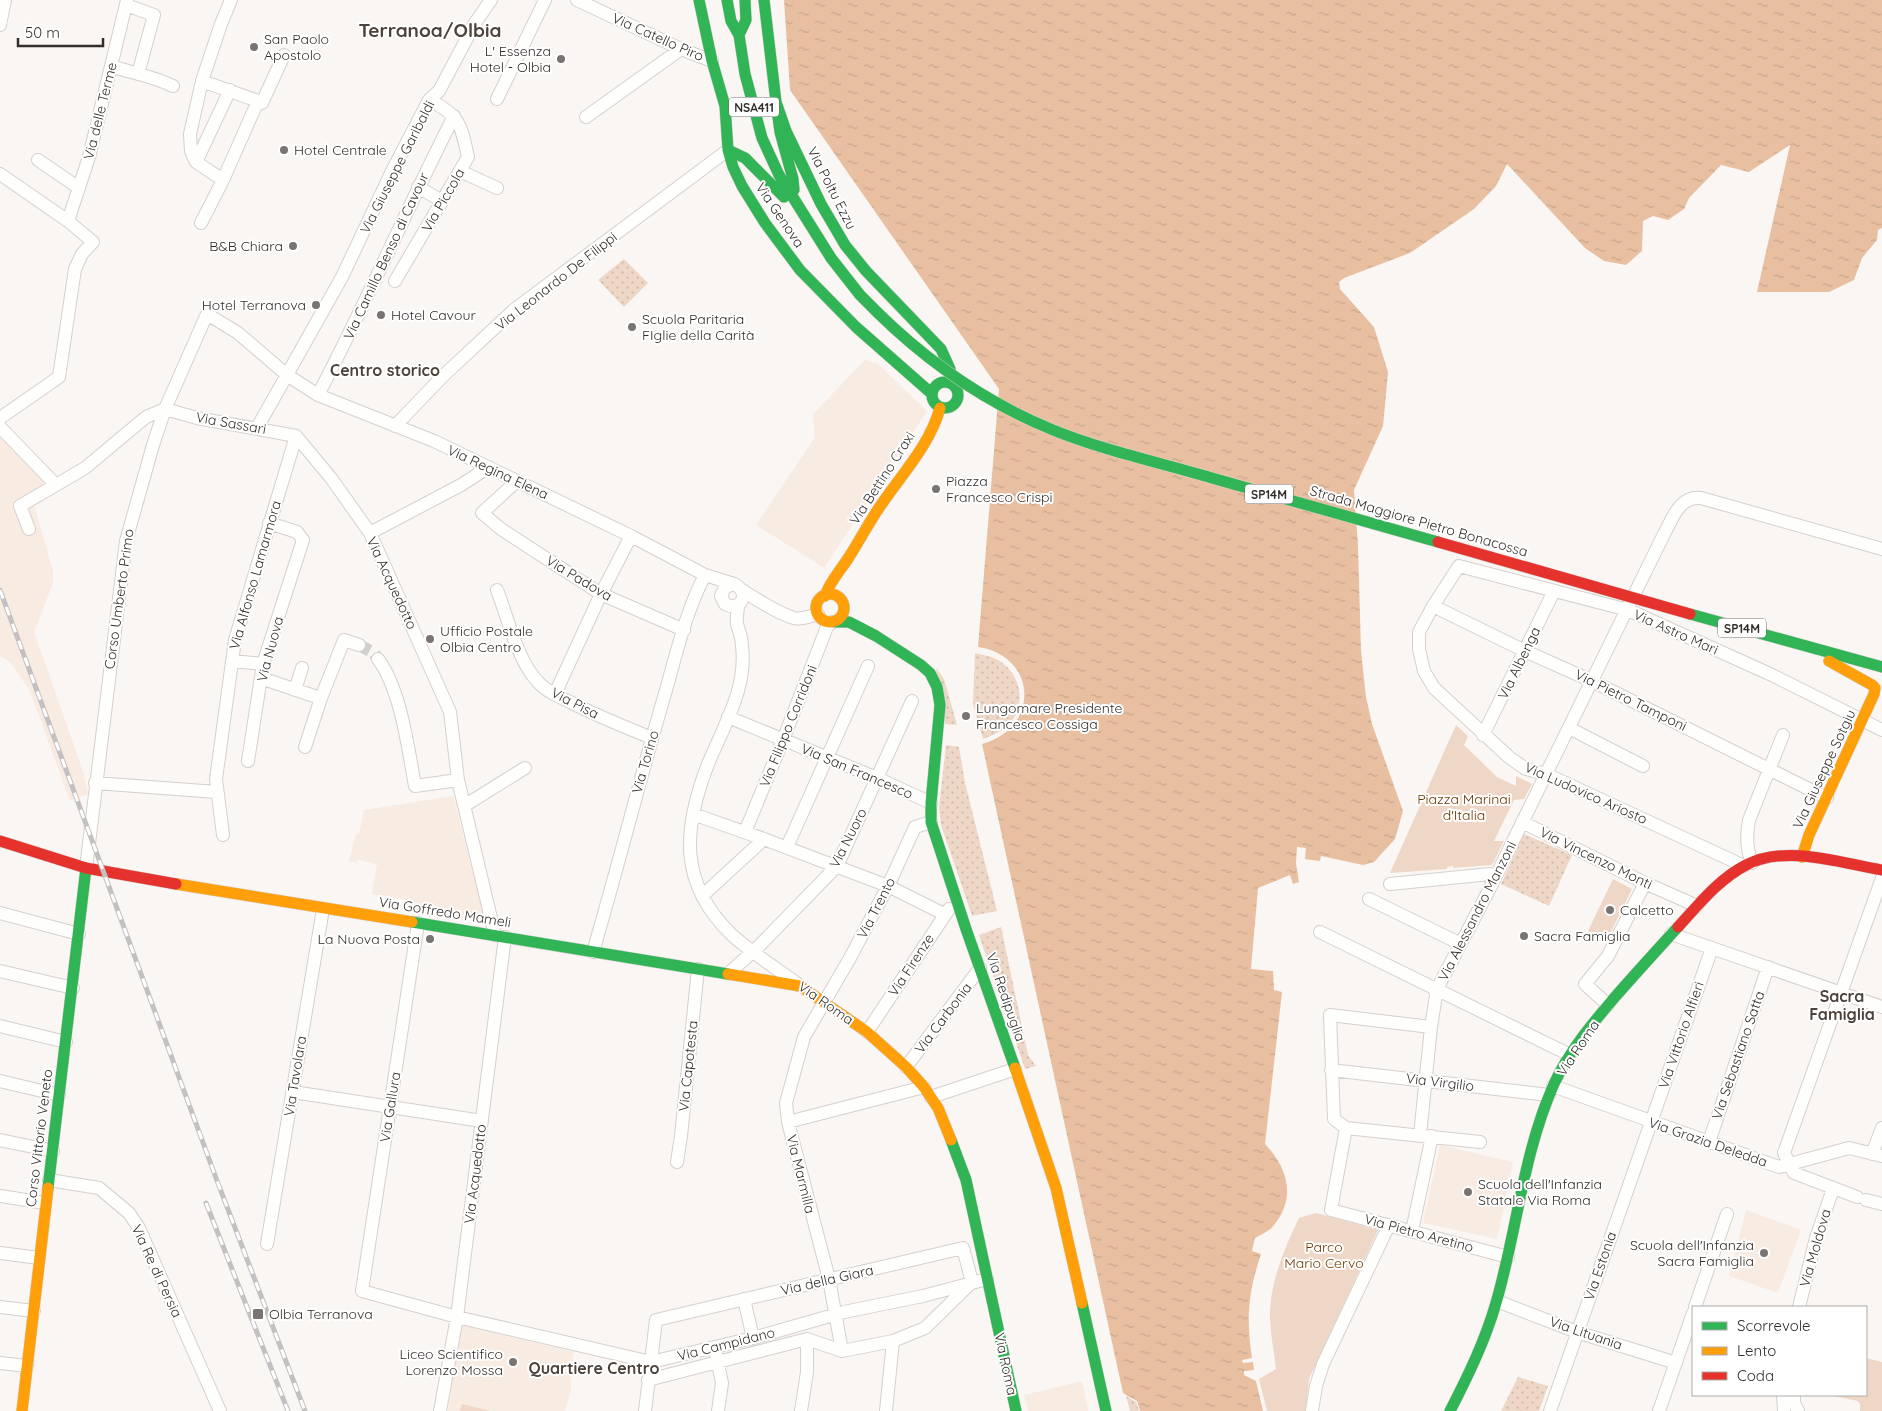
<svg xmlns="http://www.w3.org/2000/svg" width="1882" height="1411" font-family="Quicksand,sans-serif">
<defs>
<pattern id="grass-dots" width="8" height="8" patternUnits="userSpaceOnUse" patternTransform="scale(1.25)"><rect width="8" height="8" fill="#eed7c6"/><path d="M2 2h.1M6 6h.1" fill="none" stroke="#cdb9aa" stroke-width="1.8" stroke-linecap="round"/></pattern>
<pattern id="water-ripples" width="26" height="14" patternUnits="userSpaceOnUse" patternTransform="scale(1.25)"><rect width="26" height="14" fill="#e8c0a1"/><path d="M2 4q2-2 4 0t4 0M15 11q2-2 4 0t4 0" fill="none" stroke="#c7a58b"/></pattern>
</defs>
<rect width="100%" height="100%" fill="#faf6f3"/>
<path fill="#f8ebe2" d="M865 360 877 363 927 411 824 568 756 525 815 437 813 414Z
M0 428 48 483 34 504 53 571V583L34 632 83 771 88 794 70 801 30 691 10 662 0 656Z
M453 796 483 911 481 922 411 910 413 901 372 894 377 864 358 860 357 863 349 861 356 834H359L364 810Z
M1440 1145 1513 1162 1497 1239 1423 1223Z
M1746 1210 1801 1230 1778 1293 1729 1276Z
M461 1325 574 1352 570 1373 571 1390 565 1411H448L457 1346Z
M1082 1381 1088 1411H1028L1024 1395Z"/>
<path fill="url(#grass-dots)" d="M624 259 648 283 624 307 598 280Z
M975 653C983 655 991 656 998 660 1023 674 1028 711 1004 729 997 734 990 736 983 739L973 704Z
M936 668 944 679 957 725 945 724Z
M946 745 959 747 965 783 997 911 972 916 941 825 939 808Z
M1524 834 1572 855 1549 906 1501 884Z
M1001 927 1028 1055 1036 1066 1025 1069 979 935Z
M1518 1377 1548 1386 1539 1411H1501Z
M1126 1396 1136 1402 1139 1411H1130Z"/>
<path fill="#eed7c6" d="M1456 725 1468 736 1464 745 1497 777 1516 786V776L1532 784 1524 799 1514 800 1494 841H1504L1492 865 1453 868V866L1447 867V869L1390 873Z
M1613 879 1632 889 1607 940 1588 931Z
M1316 1213 1378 1230 1309 1379 1306 1411H1267L1259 1379 1276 1369C1274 1351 1270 1332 1270 1315 1270 1282 1285 1247 1299 1218Z
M1866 1358 1882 1362V1411H1860V1404L1858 1401 1829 1395H1866Z
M462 1404 490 1411H460Z"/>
<path fill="url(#water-ripples)" d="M784 0H1882V228L1878 230 1877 240 1862 258 1854 280 1829 292H1757L1790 145 1749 172 1721 165 1689 198 1684 209 1668 220 1653 216 1643 221 1642 251 1626 265 1604 261 1585 248 1507 164 1496 186 1474 209 1410 253 1344 278 1339 282 1340 289 1374 327 1388 372 1383 426 1354 490 1358 545 1361 651 1366 697 1372 724 1403 811 1395 839 1374 862 1363 865 1321 856 1320 861 1305 859 1306 848 1297 847 1296 863 1299 882 1293 884 1290 875 1258 888 1251 969 1273 971 1274 990 1282 992 1265 1144C1287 1167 1297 1197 1274 1225 1270 1231 1261 1234 1255 1238L1252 1251 1261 1254C1248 1293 1246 1318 1252 1358L1242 1360 1243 1363 1253 1362 1254 1370 1244 1371V1375L1256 1381 1263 1411H1140L1137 1401 1123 1393 982 744C1042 727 1036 655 978 647L999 389 790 90Z"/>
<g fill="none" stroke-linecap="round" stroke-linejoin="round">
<path stroke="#d2cecb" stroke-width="12" stroke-dasharray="12 6" stroke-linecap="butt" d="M359 645 374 653 378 659"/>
<defs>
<path id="street" d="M577 0 681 49 712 61
M126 5 154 15 138 74
M0 25 5 0
M111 66C132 73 153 76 173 86
M497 99 545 0
M262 103 284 55
M586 117 681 49
M38 160 79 188
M196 162 191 151 190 134 202 81 221 24 231 0
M196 162 230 90
M196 162 223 180
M460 171 497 188
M0 174 68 221 93 242 82 254 75 269 59 377 0 418
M418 187 442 201
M68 221 89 157 127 0
M201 223 223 180 258 101 202 81
M395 281 468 157C461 125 460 115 429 100
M318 395C366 304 407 208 454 116
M165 409 197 418 296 436
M395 426 443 376 515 309 728 150
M0 427 56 485
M257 428 342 277 392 171 429 100 439 91 475 23 491 0
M296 436 331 478 370 533 450 712 458 780 495 935
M517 481 482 513 501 529 601 594 684 630
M29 529 20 506 85 468 146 417 165 409
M370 533 461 485 489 467
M497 590C508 618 517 660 538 682 546 691 559 697 570 702 597 716 625 727 652 738
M742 590C754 598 780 614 794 618 802 620 810 616 818 614
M738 605C738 611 736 618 737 624 739 631 742 638 742 646 744 661 742 676 738 691 731 716 718 740 708 764 683 829 678 883 732 935 752 953 776 968 799 985
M1433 606 1525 651 1592 681 1827 798
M378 659C401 690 408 748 415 786L458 780
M232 661 263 664
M261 678 314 696
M295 690 302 668
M555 694 600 596 631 536
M728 717 877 778 931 803
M1569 728 1643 766
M1483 735 1554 591
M305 747 321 698 344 640 359 645
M248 761 263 664 303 540 297 532 269 523
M95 783 217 792
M464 806 525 768
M693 814 764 839 888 886 944 914
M1522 822 1645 883 1697 906
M745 832 783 740 827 627 832 622
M223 835 216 779 235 640 296 436
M787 847 868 666
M1752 863C1746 848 1746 835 1749 820L1783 735
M1744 866 1546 774 1526 769 1510 758 1434 688 1424 671 1419 649V632L1433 606 1459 566 1628 610 1772 675 1882 730
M86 868 126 541 153 445 165 409 207 314 238 333 287 375 318 395 434 441 631 536 705 575 734 584C751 592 741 613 725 604L721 596 725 587 734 584
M1390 884 1490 874 1495 876
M702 896 764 839
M1369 899 1461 944
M0 913 79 934
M418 923 362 1291 457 1317 651 1362 753 1338 844 1312 923 1296 987 1279
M1320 932 1570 1055
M1671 934 1882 1007
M593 952C618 867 639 782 664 697 676 656 685 613 705 575
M0 971 73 988
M729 973 760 945 837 866 912 701
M1608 1005 1585 984 1608 956 1645 883
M0 1026 66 1042
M1431 1027 1330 1015 1334 1119 1346 1128 1480 1142
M867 1032 949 909
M906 1067 980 968
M1331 1070 1549 1095
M0 1081 59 1095
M1553 1086 1779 1167 1849 1148 1882 1156
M293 1092 482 1121
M931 1097 1015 1069
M788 1122 924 1087
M1346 1128 1331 1210 1508 1257
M1420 1135 1431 1027 1437 989 1489 890 1664 534C1673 518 1679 496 1701 498L1882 549
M0 1140 53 1151
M1709 1142 1768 967
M1872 1154 1882 1128
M677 1162 681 1136 698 969
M49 1180 99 1188 129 1213 139 1228 220 1411
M0 1196 45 1203
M1857 1197 1794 1173 1784 1153 1882 878
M1866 1200 1882 1204
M1412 1231 1432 1136
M267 1244 323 909
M0 1253 39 1258
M744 1299 753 1338
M1497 1301 1577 1332 1676 1363
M0 1307 34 1311
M1695 1307 1727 1214
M1799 1307 1816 1238 1833 1189
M842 1351 829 1279 788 1122 786 1103 804 1037 850 958 888 886 915 827 931 822
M716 1354 722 1383 718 1411
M0 1363 27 1366
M1783 1395 1784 1411
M1794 1395V1403L1798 1411
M440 1411 457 1317 505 937
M645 1411 656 1320 963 1248 972 1282 925 1328 893 1341 842 1351 807 1339 648 1380
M801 1411 807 1372V1339
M886 1411 893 1341
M1312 1411 1316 1386 1323 1364 1389 1225
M1550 1411 1712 948
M1659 1411 1693 1313"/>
<path id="fast" d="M699 0 712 61 725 106 728 150 733 167 742 186 765 223 800 270 856 327 931 393
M727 0 731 21 739 35 745 74 762 138 779 175 831 258 860 295 878 313
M764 0 776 102 786 131 821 204 845 245 866 271 941 349 950 369 949 383
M739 35 746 20 745 0
M776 102 780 132 793 179 794 190
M728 150 745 158 784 197
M932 395a13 13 0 1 1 26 0a13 13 0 1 1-26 0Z
M1690 614 1882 667
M834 622H849L876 636 921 665 930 673 937 687 940 705 931 803V822L966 929 1015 1068
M412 922 728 974
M951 1140 966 1180 1016 1411
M48 1188 86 868
M1082 1303 1106 1411
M1450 1411C1468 1376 1485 1341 1496 1303 1517 1231 1523 1153 1554 1084 1569 1051 1592 1024 1615 997 1636 973 1657 950 1678 927"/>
<path id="slow" d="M816 608a14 14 0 1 1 28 0a14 14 0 1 1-28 0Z
M825 596C830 581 841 570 849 557 860 540 869 522 881 505 902 474 930 445 940 408
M1829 661 1872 685 1875 688 1874 694
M1802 857 1809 835 1874 694
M176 884 412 922
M728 974 800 986 867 1032 906 1067 924 1087 938 1108 951 1140
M1015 1068 1056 1188 1082 1303
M22 1411 48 1188"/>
<path id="jam" d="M0 841 86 868 176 884
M1678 927C1699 904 1719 879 1746 865 1787 844 1840 863 1882 870"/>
</defs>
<use href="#street" stroke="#d5d0cd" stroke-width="14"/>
<use href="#fast" stroke="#d5d0cd" stroke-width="12"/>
<use href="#slow" stroke="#d5d0cd" stroke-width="12"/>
<use href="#jam" stroke="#d5d0cd" stroke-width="12"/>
<use href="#street" stroke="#fefefd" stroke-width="12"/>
<use href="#fast" stroke="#30b455" stroke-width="11"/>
<use href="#slow" stroke="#ff9f0a" stroke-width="11"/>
<use href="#jam" stroke="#e5322d" stroke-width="11"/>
<defs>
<path id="rail" d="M0 590 216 1178 305 1411
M206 1203 288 1411"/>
</defs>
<use href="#rail" stroke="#c2c0c0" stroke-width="5"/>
<use href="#rail" stroke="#fff" stroke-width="3" stroke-dasharray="9" stroke-linecap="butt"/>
<defs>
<path id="fast-bridge" d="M878 313C929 363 987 403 1053 430 1102 450 1161 463 1212 478 1288 499 1363 521 1438 542"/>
<path id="jam-bridge" d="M1438 542 1690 614"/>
</defs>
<use href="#fast-bridge" stroke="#d5d0cd" stroke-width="12" stroke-linecap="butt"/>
<use href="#jam-bridge" stroke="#d5d0cd" stroke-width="12" stroke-linecap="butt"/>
<use href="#fast-bridge" stroke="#30b455" stroke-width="11"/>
<use href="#jam-bridge" stroke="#e5322d" stroke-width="11"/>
</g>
<g fill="#797471" stroke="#fff" stroke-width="2">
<circle cx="254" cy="47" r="5"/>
<circle cx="561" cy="59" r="5"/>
<circle cx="284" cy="150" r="5"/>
<circle cx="293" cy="246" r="5"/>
<circle cx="316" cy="305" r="5"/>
<circle cx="381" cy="315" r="5"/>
<circle cx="632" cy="327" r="5"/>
<circle cx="936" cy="489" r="5"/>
<circle cx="430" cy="639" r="5"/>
<circle cx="966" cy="716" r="5"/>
<circle cx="1610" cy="910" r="5"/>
<circle cx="1524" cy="936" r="5"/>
<circle cx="430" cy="939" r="5"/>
<circle cx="1468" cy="1192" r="5"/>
<circle cx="1764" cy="1253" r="5"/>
<rect x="252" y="1308" width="12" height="12" rx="2.5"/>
<circle cx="513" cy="1362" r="5"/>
</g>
<g text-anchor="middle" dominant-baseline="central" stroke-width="4" stroke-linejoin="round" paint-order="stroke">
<g fill="#fff" stroke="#706d6b" stroke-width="1">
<rect x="729" y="97.5" width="50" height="19" rx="4"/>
<rect x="1245" y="484.5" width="48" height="19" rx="4"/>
<rect x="1718" y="618.5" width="48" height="19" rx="4"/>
</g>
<g font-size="12" font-weight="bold" fill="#332e2b">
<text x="754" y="107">NSA411</text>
<text x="1269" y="494">SP14M</text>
<text x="1742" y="628">SP14M</text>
</g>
<g font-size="14" fill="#332e2b" stroke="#fff">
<text transform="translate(658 37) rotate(24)">Via Catello Piro</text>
<text transform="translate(100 111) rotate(-76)">Via delle Terme</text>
<text transform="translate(397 167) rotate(-63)">Via Giuseppe Garibaldi</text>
<text transform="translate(832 188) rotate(63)">Via Poltu Ezzu</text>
<text transform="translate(443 200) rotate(-60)">Via Piccola</text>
<text transform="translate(780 215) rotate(56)">Via Genova</text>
<text transform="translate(386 256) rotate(-65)">Via Camillo Benso di Cavour</text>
<text transform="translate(556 281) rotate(-38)">Via Leonardo De Filippi</text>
<text transform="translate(231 423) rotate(10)">Via Sassari</text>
<text transform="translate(498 472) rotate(25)">Via Regina Elena</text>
<text transform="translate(882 478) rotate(-57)">Via Bettino Craxi</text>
<text transform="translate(1419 521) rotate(16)">Strada Maggiore Pietro Bonacossa</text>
<text transform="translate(255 575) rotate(-74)">Via Alfonso Lamarmora</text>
<text transform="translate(579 578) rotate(31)">Via Padova</text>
<text transform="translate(392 583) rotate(65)">Via Acquedotto</text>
<text transform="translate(119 599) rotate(-82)">Corso Umberto Primo</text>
<text transform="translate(1676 632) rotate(24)">Via Astro Mari</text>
<text transform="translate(270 649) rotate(-75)">Via Nuova</text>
<text transform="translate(1519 663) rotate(-64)">Via Albenga</text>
<text transform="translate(1631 700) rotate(26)">Via Pietro Tamponi</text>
<text transform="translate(575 703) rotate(27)">Via Pisa</text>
<text transform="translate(788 726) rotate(-68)">Via Filippo Corridoni</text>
<text transform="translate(645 762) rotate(-74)">Via Torino</text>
<text transform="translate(1824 769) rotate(-65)">Via Giuseppe Sotgiu</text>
<text transform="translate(857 771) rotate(23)">Via San Francesco</text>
<text transform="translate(1586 793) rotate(24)">Via Ludovico Ariosto</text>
<text transform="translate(848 838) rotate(-63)">Via Nuoro</text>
<text transform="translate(1596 858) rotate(26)">Via Vincenzo Monti</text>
<text transform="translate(876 908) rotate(-63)">Via Trento</text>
<text transform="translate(1477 911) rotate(-63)">Via Alessandro Manzoni</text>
<text transform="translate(445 912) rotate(9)">Via Goffredo Mameli</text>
<text transform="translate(911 965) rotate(-57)">Via Firenze</text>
<text transform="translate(1006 997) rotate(71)">Via Redipuglia</text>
<text transform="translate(826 1003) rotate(35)">Via Roma</text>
<text transform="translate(943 1018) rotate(-53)">Via Carbonia</text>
<text transform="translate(1681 1035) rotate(-71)">Via Vittorio Alfieri</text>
<text transform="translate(1578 1048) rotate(-56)">Via Roma</text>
<text transform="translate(1738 1055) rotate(-71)">Via Sebastiano Satta</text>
<text transform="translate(688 1066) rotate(-84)">Via Capotesta</text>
<text transform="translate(295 1076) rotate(-81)">Via Tavolara</text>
<text transform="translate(1440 1082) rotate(7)">Via Virgilio</text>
<text transform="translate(390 1107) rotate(-81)">Via Gallura</text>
<text transform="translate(39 1138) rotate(-83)">Corso Vittorio Veneto</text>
<text transform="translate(1708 1142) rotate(19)">Via Grazia Deledda</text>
<text transform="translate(475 1174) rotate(-83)">Via Acquedotto</text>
<text transform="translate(801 1174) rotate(76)">Via Marmilla</text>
<text transform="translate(1419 1233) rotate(15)">Via Pietro Aretino</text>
<text transform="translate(1815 1248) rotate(-74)">Via Moldova</text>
<text transform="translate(1600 1266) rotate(-71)">Via Estonia</text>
<text transform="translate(157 1271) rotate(65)">Via Re di Persia</text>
<text transform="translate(827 1280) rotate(-13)">Via della Giara</text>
<text transform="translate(1586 1333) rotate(19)">Via Lituania</text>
<text transform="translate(726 1344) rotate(-14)">Via Campidano</text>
<text transform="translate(1006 1364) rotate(78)">Via Roma</text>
</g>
<g font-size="14" fill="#332e2b" stroke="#fff" text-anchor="start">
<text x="264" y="39">San Paolo<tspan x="264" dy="16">Apostolo</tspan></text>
<text x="551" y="51" text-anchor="end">L' Essenza<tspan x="551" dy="16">Hotel - Olbia</tspan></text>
<text x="294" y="150">Hotel Centrale</text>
<text x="283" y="246" text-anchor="end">B&amp;B Chiara</text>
<text x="306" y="305" text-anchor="end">Hotel Terranova</text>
<text x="391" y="315">Hotel Cavour</text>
<text x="642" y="319">Scuola Paritaria<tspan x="642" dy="16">FIglie della Carità</tspan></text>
<text x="946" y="481">Piazza<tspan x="946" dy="16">Francesco Crispi</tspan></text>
<text x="440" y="631">Ufficio Postale<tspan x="440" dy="16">Olbia Centro</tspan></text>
<text x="976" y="708">Lungomare Presidente<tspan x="976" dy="16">Francesco Cossiga</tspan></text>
<text x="1620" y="910">Calcetto</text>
<text x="1534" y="936">Sacra Famiglia</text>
<text x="420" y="939" text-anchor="end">La Nuova Posta</text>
<text x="1478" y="1184">Scuola dell'Infanzia<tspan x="1478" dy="16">Statale Via Roma</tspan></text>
<text x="1754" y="1245" text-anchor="end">Scuola dell'Infanzia<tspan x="1754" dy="16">Sacra Famiglia</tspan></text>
<text x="269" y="1314">Olbia Terranova</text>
<text x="503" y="1354" text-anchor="end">Liceo Scientifico<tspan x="503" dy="16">Lorenzo Mossa</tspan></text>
</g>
<g font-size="14" fill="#6d3902" stroke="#fff">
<text x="1464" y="799">Piazza Marinai<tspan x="1464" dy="16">d'Italia</tspan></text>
<text x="1324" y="1247">Parco<tspan x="1324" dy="16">Mario Cervo</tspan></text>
</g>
<g font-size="16" font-weight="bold" fill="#4c423a" stroke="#fff">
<text x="385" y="370">Centro storico</text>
<text x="1842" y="996">Sacra<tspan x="1842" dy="18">Famiglia</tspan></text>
<text x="594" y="1368">Quartiere Centro</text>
</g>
<g font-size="19" font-weight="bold" fill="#4c423a" stroke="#fff">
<text x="430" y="30">Terranoa/Olbia</text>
</g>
</g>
<rect x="1692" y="1306" width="175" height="90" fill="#ffffff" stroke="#adabaa"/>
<rect x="1702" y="1322" width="25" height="8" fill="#30b455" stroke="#adabaa"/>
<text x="1737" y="1331" font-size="15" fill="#332e2b">Scorrevole</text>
<rect x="1702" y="1347" width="25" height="8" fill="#ff9f0a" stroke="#adabaa"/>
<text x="1737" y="1356" font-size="15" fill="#332e2b">Lento</text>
<rect x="1702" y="1372" width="25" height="8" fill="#e5322d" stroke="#adabaa"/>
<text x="1737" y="1381" font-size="15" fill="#332e2b">Coda</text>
<path d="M18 38v8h85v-8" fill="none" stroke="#332e2b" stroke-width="2.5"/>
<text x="25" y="38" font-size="15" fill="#332e2b" stroke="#ffffff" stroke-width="4" paint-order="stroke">50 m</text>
</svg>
